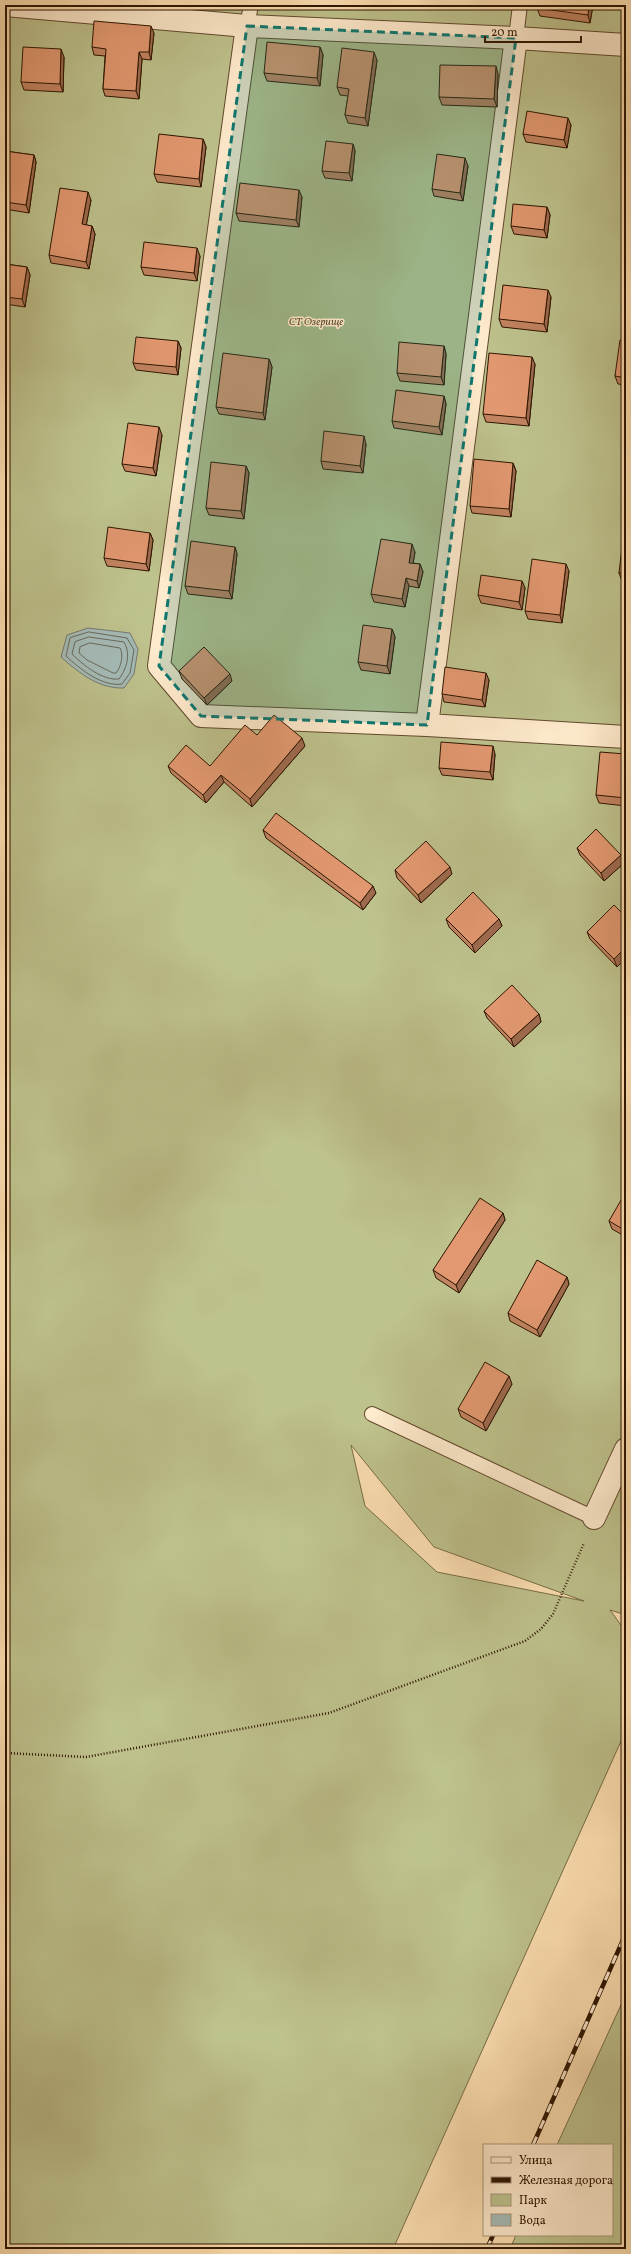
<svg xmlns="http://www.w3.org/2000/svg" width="631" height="2254" font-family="Vollkorn,serif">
<rect width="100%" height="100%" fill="#fddfb1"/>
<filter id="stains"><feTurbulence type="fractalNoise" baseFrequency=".005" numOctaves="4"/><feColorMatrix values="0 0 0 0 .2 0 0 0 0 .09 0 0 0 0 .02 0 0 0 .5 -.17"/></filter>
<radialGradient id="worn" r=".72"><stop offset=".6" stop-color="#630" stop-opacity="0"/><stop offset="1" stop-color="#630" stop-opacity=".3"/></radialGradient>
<path fill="#bec28d" stroke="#766c46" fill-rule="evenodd" d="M5 5H626V1615L610 1610 626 1632V1730L393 2249H5ZM351 1445 434 1547 584 1601 437 1572 365 1506Z
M626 1994V2249H510L516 2235H612V2145H557Z"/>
<path fill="#a4bab6" stroke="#74786d" d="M88 628 130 633 138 649 134 674 124 688C99 689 79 673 61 657L67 635Z"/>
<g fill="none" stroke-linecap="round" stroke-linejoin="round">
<path stroke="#68685b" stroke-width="1" d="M89 632 127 638 134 650 130 673 122 684C102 687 80 669 66 656L70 638Z
M89 637 124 642C131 654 127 668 119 679 103 681 83 665 72 654L75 642Z
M90 643 120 648C124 655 121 667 116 673H113L87 660 79 653 80 647Z"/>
<defs>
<path id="lane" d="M247 26 251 5
M516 38 520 5
M372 1414 594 1518"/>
<path id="street" d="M5 5 247 26 516 38 626 45
M247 26 159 666 201 716 427 725 626 737
M427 725 516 38
M594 1518 626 1449"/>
</defs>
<use href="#lane" stroke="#61482c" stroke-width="16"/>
<use href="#street" stroke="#61482c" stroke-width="24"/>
<path stroke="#2d1500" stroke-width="2.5" stroke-dasharray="1 2" stroke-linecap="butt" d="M5 1753 86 1757 329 1713 525 1641 541 1629 553 1614 584 1543"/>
<use href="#lane" stroke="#feeacc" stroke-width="14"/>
<use href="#street" stroke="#feeacc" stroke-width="22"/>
<defs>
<path id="rail" d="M533 2145 626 1933
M487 2249 493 2235"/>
</defs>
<use href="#rail" stroke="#2d1500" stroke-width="4.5"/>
<use href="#rail" stroke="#feeacc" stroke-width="3" stroke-dasharray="9" stroke-linecap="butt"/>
</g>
<path fill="#c28360" stroke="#2d1500" d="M537 5H593L590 23 540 16 537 8Z
M154 33 151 60 142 59 139 99 105 96 103 89 105 56 94 55 92 47Z
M320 47 323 55 320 86 267 81 264 73Z
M64 57 63 92 24 90 21 82Z
M377 60 368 126 348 123 345 115 348 96 340 95 337 87Z
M498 74 497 107 442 105 439 97Z
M571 125 567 148 526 142 523 134Z
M203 139 206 147 201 187 157 182 154 174Z
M353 144 355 151 352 181 325 178 322 171Z
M5 151 34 155 36 162 29 213 5 209Z
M468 166 463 201 434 196 432 189Z
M302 197 299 227 239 221 236 213Z
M91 200 86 225 92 226 95 234 89 269 51 263 49 255Z
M547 207 550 215 547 238 514 234 511 226Z
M200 256 197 281 144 275 141 267Z
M5 264 27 267 30 275 25 307 5 304Z
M551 297 547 332 502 327 499 319Z
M178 341 181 348 178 375 136 370 133 363Z
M626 341V385L618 384 615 376Z
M444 346 446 354 444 385 400 381 397 373Z
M269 359 272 367 265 420 219 414 216 407Z
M535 364 529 426 486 422 483 414Z
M444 396 446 404 442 435 394 428 392 421Z
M162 435 156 476 125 471 122 464Z
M366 444 363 473 323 469 321 461Z
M513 463 516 471 511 517 472 513 470 506Z
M246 466 249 473 244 519 209 515 206 508Z
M150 533 153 540 149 571 107 566 104 558Z
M235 547 237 554 232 599 188 594 185 586Z
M626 547V581H622L619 573Z
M415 552 413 563 420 564 423 572 419 588 409 586 405 607 374 602 371 594Z
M569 571 562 623 528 619 525 611Z
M522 581 525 588 522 610 481 603 478 595Z
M392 629 395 637 390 674 361 670 358 662Z
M179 671 232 681 207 705 182 679Z
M626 674V710L623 702Z
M489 680 485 707 444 702 442 694Z
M257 735 305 746 252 807 224 782 206 803 171 773 168 766H210Z
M495 754 493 780 442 775 439 768Z
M626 754V806L599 803 596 795Z
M263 830 376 893 363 910 266 838Z
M577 848 621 855 624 863 604 881 580 855Z
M395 870 452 874 421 903 397 878Z
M626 917 617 967 590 939 587 932Z
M446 919H499L502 926 475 953 449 927Z
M484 1011 539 1014 541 1022 514 1047 487 1018Z
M626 1153V1163L623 1156Z
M626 1196V1237L612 1229 609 1221Z
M503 1213 505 1220 459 1293 436 1278 433 1270Z
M567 1277 569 1284 540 1337 510 1321 508 1313Z
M512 1384 486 1431 461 1417 458 1409Z"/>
<path fill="#9e6a4e" stroke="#2d1500" d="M589 5H593L590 23 588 15Z
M151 26 154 33 151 60 149 52Z
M320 47 323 55 320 86 317 78Z
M61 49 64 57 63 92 60 84Z
M139 52 142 59 139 99 136 91Z
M374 52 377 60 368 126 365 118Z
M496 66 498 74 497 107 494 99Z
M568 118 571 125 567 148 564 140Z
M203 139 206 147 201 187 199 179Z
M353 144 355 151 352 181 349 173Z
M34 155 36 162 29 213 26 205Z
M465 158 468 166 463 201 460 193Z
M299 190 302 197 299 227 296 220Z
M88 192 91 200 85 232 82 224Z
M547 207 550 215 547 238 544 230Z
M92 226 95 234 89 269 86 262Z
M197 248 200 256 197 281 194 273Z
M27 267 30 275 25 307 22 299Z
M548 290 551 297 547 332 544 324Z
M178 341 181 348 178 375 176 367Z
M444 346 446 354 444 385 441 377Z
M532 357 535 364 529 426 526 418Z
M269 359 272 367 265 420 263 413Z
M444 396 446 404 442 435 439 427Z
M159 427 162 435 156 476 153 468Z
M364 436 366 444 363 473 360 466Z
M513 463 516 471 511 517 509 509Z
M246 466 249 473 244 519 241 511Z
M150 533 153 540 149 571 146 564Z
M412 544 415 552 412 570 409 563Z
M235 547 237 554 232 599 229 591Z
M420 564 423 572 419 588 417 581Z
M566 564 569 571 562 623 560 615Z
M406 578 409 586 405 607 402 599Z
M522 581 525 588 522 610 519 602Z
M392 629 395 637 390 674 387 666Z
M486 673 489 680 485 707 482 700Z
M230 674 232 681 207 705 204 698Z
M302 738 305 746 252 807 250 799Z
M493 746 495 754 493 780 490 772Z
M221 775 224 782 206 803 203 795Z
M621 855 624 863 604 881 601 873Z
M450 867 452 874 421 903 418 895Z
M373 886 376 893 363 910 360 903Z
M499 919 502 926 475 953 472 945Z
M626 947V958L617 967 614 959Z
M539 1014 541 1022 514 1047 511 1039Z
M503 1213 505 1220 459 1293 456 1285Z
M567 1277 569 1284 540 1337 537 1330Z
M509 1376 512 1384 486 1431 483 1423Z"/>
<path fill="#e29870" stroke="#2d1500" d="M537 5H589L588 15 537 8Z
M94 21 151 26 149 52H139L136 91 103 89 106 49 92 47Z
M267 42 320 47 317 78 264 73Z
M23 47 61 49 60 84 21 82Z
M342 48 374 52 365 118 345 115 349 89 337 87Z
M440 65 496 66 494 99 439 97Z
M527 111 568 118 564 140 523 134Z
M159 134 203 139 199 179 154 174Z
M326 141 353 144 349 173 322 171Z
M5 151 34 155 26 205 5 202Z
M437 154 465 158 460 193 432 189Z
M240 183 299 190 296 220 236 213Z
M60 188 88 192 82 224 92 226 86 262 49 255Z
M513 204 547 207 544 230 511 226Z
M144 242 197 248 194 273 141 267Z
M5 264 27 267 22 299 5 297Z
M503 285 548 290 544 324 499 319Z
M136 337 178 341 176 367 133 363Z
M620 340 626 341V378L615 376Z
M399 342 444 346 441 377 397 373Z
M223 353 269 359 263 413 216 407Z
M489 353 532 357 526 418 483 414Z
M396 390 444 396 439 427 392 421Z
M128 423 159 427 153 468 122 464Z
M324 431 364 436 360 466 321 461Z
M474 459 513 463 509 509 470 506Z
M211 462 246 466 241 511 206 508Z
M108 527 150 533 146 564 104 558Z
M381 539 412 544 409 563 420 564 417 581 406 578 402 599 371 594Z
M191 541 235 547 229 591 185 586Z
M622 547H626V574L619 573Z
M532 559 566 564 560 615 525 611Z
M481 575 522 581 519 602 478 595Z
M363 625 392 629 387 666 358 662Z
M204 647 230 674 204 698 179 671Z
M445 667 486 673 482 700 442 694Z
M626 674V702H623Z
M274 715 302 738 250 799 221 775 203 795 168 766 186 745 210 766 245 725 257 735Z
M441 742 493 746 490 772 439 768Z
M600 752 626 754V798L596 795Z
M276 813 373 886 360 903 263 830Z
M596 829 621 855 601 873 577 848Z
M426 841 450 867 418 895 395 870Z
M473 892 499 919 472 945 446 919Z
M614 905 626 917V947L614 959 587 932Z
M512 985 539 1014 511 1039 484 1011Z
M626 1153V1158L623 1156Z
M624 1195 626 1196V1231L609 1221Z
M480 1198 503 1213 456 1285 433 1270Z
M537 1260 567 1277 537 1330 508 1313Z
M485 1362 509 1376 483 1423 458 1409Z"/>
<path fill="#0f766e" fill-opacity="0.2" stroke="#0f766e" stroke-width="3" stroke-dasharray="8 5" stroke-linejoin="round" d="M247 26 516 38 427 725 201 716 159 666Z"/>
<g text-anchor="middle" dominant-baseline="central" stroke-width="3" stroke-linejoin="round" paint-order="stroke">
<g font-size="11" font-style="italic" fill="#58492a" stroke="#feeacc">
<text x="316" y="322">СТ Озерище</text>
</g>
</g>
<rect width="631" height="2254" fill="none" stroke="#fddfb1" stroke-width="20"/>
<rect x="6" y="6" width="619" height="2242" fill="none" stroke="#2d1500" stroke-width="2"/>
<rect x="10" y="10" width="611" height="2234" fill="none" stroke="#2d1500"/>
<rect x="483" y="2144" width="130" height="92" fill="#feeacc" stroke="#aa957a"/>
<rect x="491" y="2157" width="20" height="6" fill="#feeacc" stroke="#aa957a"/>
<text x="519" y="2164" font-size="12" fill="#2d1500">Улица</text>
<rect x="491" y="2177" width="20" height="6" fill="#2d1500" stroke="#aa957a"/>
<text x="519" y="2184" font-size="12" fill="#2d1500">Железная дорога</text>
<rect x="491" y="2194" width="20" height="12" fill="#bec28d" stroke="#aa957a"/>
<text x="519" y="2204" font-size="12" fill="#2d1500">Парк</text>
<rect x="491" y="2214" width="20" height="12" fill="#a4bab6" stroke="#aa957a"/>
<text x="519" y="2224" font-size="12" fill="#2d1500">Вода</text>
<path d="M485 36v6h96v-6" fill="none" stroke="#2d1500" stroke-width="2"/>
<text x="491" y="36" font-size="12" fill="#2d1500" stroke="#feeacc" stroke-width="3" paint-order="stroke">20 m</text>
<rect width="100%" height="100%" filter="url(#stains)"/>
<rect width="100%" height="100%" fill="url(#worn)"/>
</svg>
